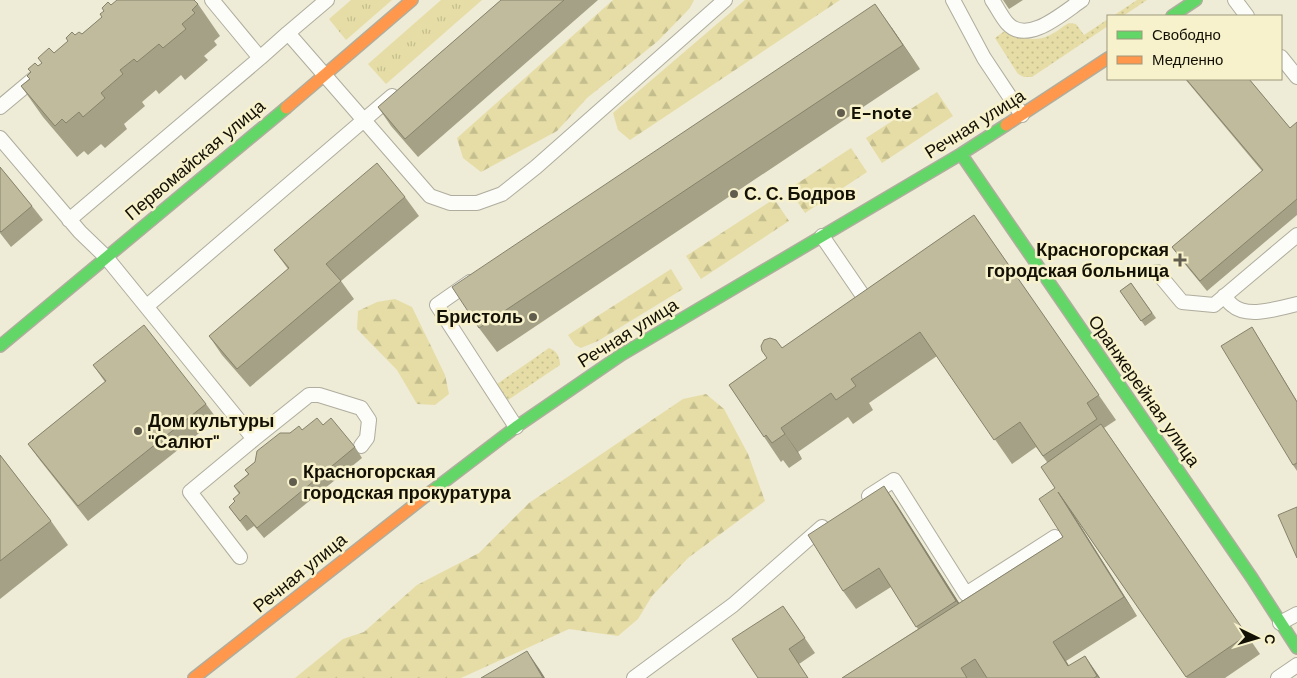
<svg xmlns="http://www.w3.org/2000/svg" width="1297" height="678" font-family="'DM Sans',sans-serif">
<defs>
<pattern id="grass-dots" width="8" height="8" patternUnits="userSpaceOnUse" patternTransform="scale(1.25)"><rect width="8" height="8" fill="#e6dda6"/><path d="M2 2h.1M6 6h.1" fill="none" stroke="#c4bd8d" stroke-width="1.8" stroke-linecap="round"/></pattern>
<pattern id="forest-firs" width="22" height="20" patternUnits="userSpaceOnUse" patternTransform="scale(1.25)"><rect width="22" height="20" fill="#e6dda6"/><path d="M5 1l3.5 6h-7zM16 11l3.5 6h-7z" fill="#c4bd8d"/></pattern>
<pattern id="park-tufts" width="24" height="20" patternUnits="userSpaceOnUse" patternTransform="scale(1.25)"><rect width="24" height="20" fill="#e6dda6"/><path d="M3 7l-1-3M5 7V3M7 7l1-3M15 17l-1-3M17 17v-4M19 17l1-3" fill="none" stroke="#c4bd8d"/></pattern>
</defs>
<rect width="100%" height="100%" fill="#eeebd6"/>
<path fill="url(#grass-dots)" d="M1137 0H1147L1123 16H1113Z
M1108 19V26L1032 77H1024L1018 74 995 38 1006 30C1019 39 1037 43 1052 34 1058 31 1063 26 1069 23L1076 24 1084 35Z
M549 348C557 351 560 357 560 365L508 400 497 384Z"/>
<path fill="url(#forest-firs)" d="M613 0H694L689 9 658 41 587 98 557 131 481 172 463 158 457 138Z
M745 0H840L630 140 618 130 613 113Z
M937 92 953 116 882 163 866 138Z
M851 148 867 172 805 213 789 189Z
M774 199 789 221 701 279 686 256Z
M671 269 683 289 598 341 581 348 575 345 568 335Z
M395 299 412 307 445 375 449 394 435 405 417 404 397 370 357 329 358 311 377 302Z
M706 394 724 409 748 454 765 501 688 558 652 596 638 619 618 636 569 629 461 678H295L343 639 364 632 417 585 479 553 529 503 683 399Z"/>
<path fill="url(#park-tufts)" d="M351 0H392L346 40 329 19Z
M441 0H482L386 84 368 64Z"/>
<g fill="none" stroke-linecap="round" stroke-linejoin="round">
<defs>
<path id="lane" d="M327 0 288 33 430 196 450 203H477L502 194 536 167 725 0
M953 0 984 58 1022 115
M992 0C997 7 1001 16 1007 23 1027 46 1064 12 1082 0
M1235 0 1247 16
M1281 57 1297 77
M260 58 288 33
M0 107 36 77
M0 138 80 232 106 257 254 439 309 395H319L361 408 369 420 367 438 361 446
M69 220 260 58 212 0
M822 236 861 293
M1157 272 1182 302 1214 305 1297 235
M470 282 437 305 516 427
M1224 296C1227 299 1229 303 1232 305 1247 319 1280 308 1297 304
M147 306 392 96
M869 496 894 480 966 594 1055 537
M240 557 190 492 254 439
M1280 623 1297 614
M634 678 733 605 822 527
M1278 678 1297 665"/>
<path id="fast" d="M1172 16 1196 0
M961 154 1252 578 1297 648
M0 346 286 108
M432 491 516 427 621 355 961 154 1006 125"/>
<path id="slow" d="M286 108 412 0
M1006 125 1108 58
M194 678 432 491"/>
</defs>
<use href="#lane" stroke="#afad9d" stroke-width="16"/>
<use href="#fast" stroke="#afad9d" stroke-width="14"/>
<use href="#slow" stroke="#afad9d" stroke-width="14"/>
<use href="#lane" stroke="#fcfcf9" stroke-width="14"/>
<use href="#fast" stroke="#63d668" stroke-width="11"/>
<use href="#slow" stroke="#ff974d" stroke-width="11"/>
</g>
<path fill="#a5a186" d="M501 0H598L418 157 391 126 378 107Z
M1003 0H1023L1009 9Z
M198 4 220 36 214 41 217 45 204 56 208 60 185 80 181 75 159 94 156 90 142 102 145 106 124 124 127 129 105 148 101 144 88 155 84 151 77 157 43 117 21 86 29 79 31 72 28 69 38 66 42 63 38 58 54 53 75 35 82 34 102 17 111 5Z
M892 28 920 69 497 352 479 328Z
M1185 79H1249L1290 128 1297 122V215L1207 291 1179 257 1172 247 1262 171Z
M0 167 32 206 43 220 11 247 0 233Z
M405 197 419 216 341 281 354 299 250 387 222 355 209 336 288 269 274 250Z
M974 215 1116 420 1104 428 1260 654 1225 678H1187L1073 514 1137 616 1066 661 1069 666 1085 656 1100 678H842L918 629 891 587 856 609 843 591 884 486 897 505 959 603 1063 537 1055 488 1047 462 1036 447 1012 464 937 356 869 403 873 410 853 424 848 417 798 452 802 459 789 468 783 460 781 462 729 385Z
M1131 283 1156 318 1145 326 1120 291Z
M1252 327 1297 401V471L1293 465Z
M93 365 206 404 217 419 88 521 39 459 28 444 105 382Z
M323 425 355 447 362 458 264 538 254 526 247 531 229 507 235 502 239 494 234 486 248 474 245 470 290 433Z
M0 455 51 521 68 545 0 599Z
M783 606 815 653 799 664 808 678H758Z"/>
<path fill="#86836d" d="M875 4 892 28 920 69 903 45Z
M781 428 798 452 802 459 785 434Z
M884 486 897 505 970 620 956 601Z
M1058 492 1071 511 1137 616 1124 597Z
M1053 642 1066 661 1077 678 1068 666Z
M527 651 540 670 545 678H543Z
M1085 656 1100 678H1099L1097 676Z"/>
<path fill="#c0bb9c" stroke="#86836d" d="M117 0H194L198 4 192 10 195 13 182 24 186 29 163 48 159 44 137 62 134 59 120 70 123 74 101 93 105 98 83 117 79 112 66 123 62 119 55 126 21 86 30 79 27 76 31 72 28 69 35 63 38 66 42 63 38 58 49 48 54 53 68 41 66 38 72 32 75 35 79 32 82 34 102 17 100 14 104 11 102 8 108 2 111 5Z
M501 0H564L405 139 378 107Z
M875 4 903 45 479 328 452 287Z
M1186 79H1249L1290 128 1297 122V199L1200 281 1172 247 1263 170Z
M377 163 405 197 326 264 341 281 237 369 209 336 289 268 274 250Z
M0 167 32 206 1 232 0 231Z
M974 215 1099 395 1087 403 1097 419 1043 456 1020 422 994 440 920 332 851 379 856 386 836 400 831 393 781 428 785 434 772 443 766 435 764 437 729 385 767 358 762 351 761 346 764 340 770 338 776 340 782 348Z
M1131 283 1152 313 1141 321 1120 291Z
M144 325 206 404 78 506 28 444 106 381 93 365Z
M1252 327 1297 402V463L1293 465 1221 346Z
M317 418 323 425 331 418 355 447 257 528 246 515 240 521 229 507 235 501 233 499 240 493 234 486 249 474 245 470 255 462 257 451 280 433H290L299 426 302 430Z
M1101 424 1247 635 1186 677 1058 492 1124 597 1053 642 1068 666 1085 656 1097 676 1094 678H987L975 659 961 668 967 678H842L1063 537 1039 499 1055 488 1041 467Z
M0 455 51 521 0 561Z
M884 486 956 601 916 627 879 568 843 591 808 535Z
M1297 507V558L1278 515Z
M783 606 805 638 789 649 808 678H758L732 639Z
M527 651 543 678H481Z"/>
<g fill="#605d4e" stroke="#f8f2cc" stroke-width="2">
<circle cx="841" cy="113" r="5"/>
<circle cx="734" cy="194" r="5"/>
<path d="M1177.5 252.5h5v5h5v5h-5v5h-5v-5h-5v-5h5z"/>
<circle cx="533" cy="317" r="5"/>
<circle cx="138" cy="431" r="5"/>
<circle cx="293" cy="482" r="5"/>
</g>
<g text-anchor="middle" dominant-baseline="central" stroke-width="5" stroke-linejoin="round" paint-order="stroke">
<g font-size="18" font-weight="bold" fill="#131105" stroke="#f8f2cc" text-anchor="start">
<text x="851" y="113">E-note</text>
<text x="744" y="194">С. С. Бодров</text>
<text x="1169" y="250" text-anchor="end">Красногорская<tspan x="1169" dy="21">городская больница</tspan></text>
<text x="523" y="317" text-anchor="end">Бристоль</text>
<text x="148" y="421">Дом культуры<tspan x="148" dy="21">"Салют"</tspan></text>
<text x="303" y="472">Красногорская<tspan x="303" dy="21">городская прокуратура</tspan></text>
</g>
<g font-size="18" fill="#131105" stroke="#f8f2cc">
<text transform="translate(975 124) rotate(-32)">Речная улица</text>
<text transform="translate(195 160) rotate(-40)">Первомайская улица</text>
<text transform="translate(628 333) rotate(-32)">Речная улица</text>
<text transform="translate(1144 391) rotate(55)">Оранжерейная улица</text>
<text transform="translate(300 573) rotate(-39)">Речная улица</text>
</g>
</g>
<rect x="1107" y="15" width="175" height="65" fill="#f8f2cc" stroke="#9c987c"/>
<rect x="1117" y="31" width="25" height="8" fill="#63d668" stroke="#9c987c"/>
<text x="1152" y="40" font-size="15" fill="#131105">Свободно</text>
<rect x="1117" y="56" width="25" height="8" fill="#ff974d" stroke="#9c987c"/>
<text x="1152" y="65" font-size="15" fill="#131105">Медленно</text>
<g transform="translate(1257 638) rotate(95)" stroke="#f8f2cc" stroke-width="4" paint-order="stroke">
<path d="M0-4L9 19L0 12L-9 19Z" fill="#131105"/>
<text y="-8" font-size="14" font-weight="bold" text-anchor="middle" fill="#131105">С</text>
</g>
</svg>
